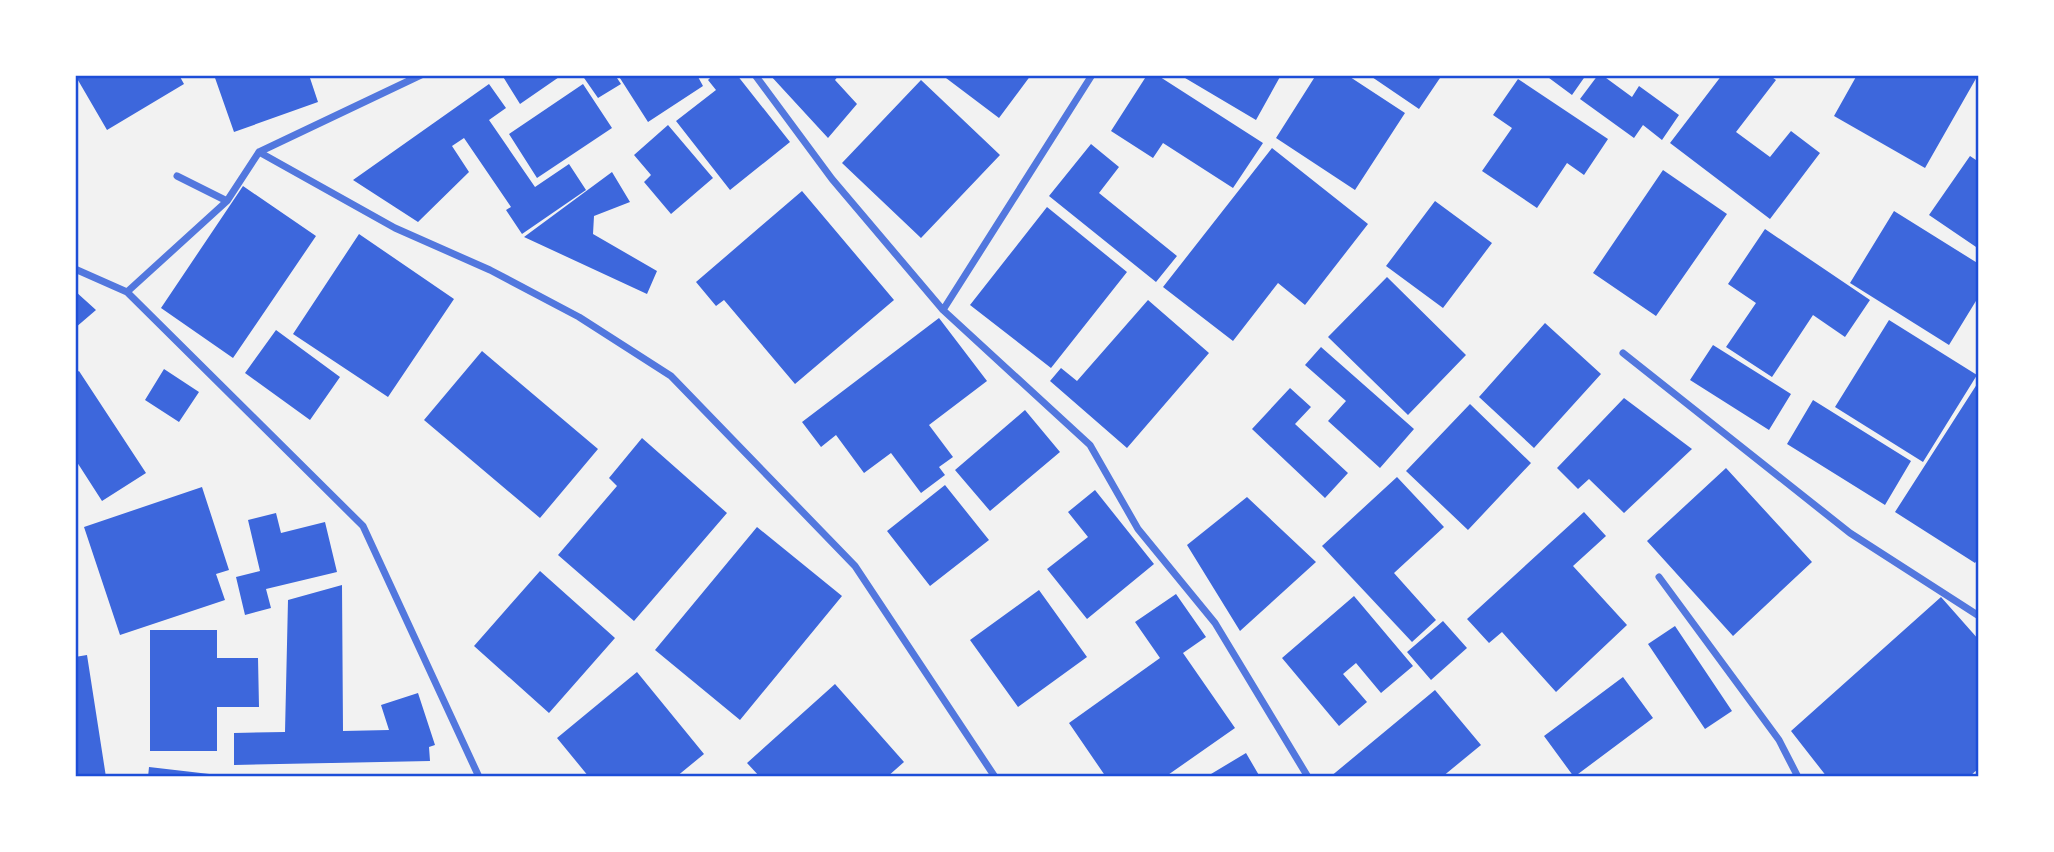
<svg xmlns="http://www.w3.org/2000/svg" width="2054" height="852" font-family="'PT Sans',sans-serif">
<rect width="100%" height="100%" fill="#f2f2f2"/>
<path fill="#3d67dc" d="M75 75H179L184 84 107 130Z
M214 75H309L318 102 234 132Z
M502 75H562L520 104Z
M582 75H615L621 84 598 98Z
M618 75H697L703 86 648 122Z
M713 75H737L790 142 730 190 676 121 716 90 708 80Z
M770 75H839L835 80 857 104 828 138Z
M942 75H1031L999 118Z
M1147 75H1157L1263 143 1233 188 1163 143 1153 158 1111 131Z
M1180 75H1281L1256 120Z
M1316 75H1347L1405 113 1355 190 1276 138Z
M1369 75H1442L1419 109Z
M1545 75H1586L1572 95Z
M1598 75H1602L1632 97 1639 86 1679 115 1662 140 1643 125 1634 138 1580 99Z
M1722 75H1769L1776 80 1736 132 1770 157 1791 131 1820 153 1770 219 1670 143Z
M1857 75H1978L1925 168 1834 116Z
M1518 79 1608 139 1584 175 1567 163 1537 208 1482 171 1512 128 1493 115Z
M921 80 1000 155 921 238 842 163Z
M489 84 506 108 489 120 535 187 569 164 586 190 522 234 506 210 511 207 464 138 452 146 469 172 418 222 353 180Z
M583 84 612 128 537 178 509 134Z
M668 125 713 178 671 214 644 182 651 175 634 155Z
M1091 144 1119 167 1099 193 1177 256 1156 282 1049 196Z
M1272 148 1368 224 1305 305 1278 283 1233 341 1163 287Z
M1970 156 1979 162V249L1929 215Z
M1663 170 1727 214 1656 316 1593 273Z
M612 172 630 202 594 216 593 234 657 271 647 294 524 237Z
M243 186 316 236 233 358 161 308Z
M802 191 894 300 795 384 724 300 716 306 696 282Z
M1435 201 1492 243 1443 308 1386 266Z
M1047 207 1127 272 1051 368 970 305Z
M1894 211 1979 264V296L1949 345 1850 283Z
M1765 229 1870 300 1845 337 1813 315 1772 377 1726 347 1756 303 1728 284Z
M359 234 454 299 388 397 293 334Z
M1387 277 1466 355 1408 415 1328 337Z
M75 291 96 310 75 328Z
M1148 300 1209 353 1127 448 1050 381 1061 368 1077 381Z
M939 318 987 381 929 425 953 457 939 467 945 475 921 493 891 453 864 473 836 435 821 447 802 422Z
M1889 320 1977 375 1923 462 1835 407Z
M1545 323 1601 374 1534 448 1479 397Z
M276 330 340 377 310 420 245 373Z
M1713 345 1791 394 1769 430 1690 380Z
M1321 347 1414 429 1380 468 1328 421 1346 401 1305 365Z
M482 351 598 449 540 518 424 420Z
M164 369 199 392 179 422 145 400Z
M79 371 146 473 102 501 75 459V373Z
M1979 381V557L1975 563 1895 512Z
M1290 388 1311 407 1295 424 1348 473 1325 498 1252 429Z
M1624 398 1692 449 1624 513 1589 479 1578 489 1557 468Z
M1813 400 1911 461 1885 505 1787 444Z
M1470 404 1531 463 1468 530 1406 471Z
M1025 410 1060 452 990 511 955 470Z
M642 438 727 513 634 621 558 555 617 486 609 478Z
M1726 468 1812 562 1733 636 1647 541Z
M1397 477 1444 527 1394 573 1436 620 1412 642 1322 546Z
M945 485 989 540 930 586 887 531Z
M202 487 229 570 216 574 225 600 120 635 84 527Z
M1095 490 1154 564 1087 619 1047 569 1088 537 1068 512Z
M1247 497 1316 562 1240 631 1187 545Z
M1584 512 1606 536 1573 566 1627 625 1556 692 1502 632 1489 643 1467 619Z
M276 513 281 533 325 522 337 572 266 589 271 608 245 615 236 577 260 571 248 520Z
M757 527 842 596 740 720 655 650Z
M540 571 615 638 549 713 474 646Z
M342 585 343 731 389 730 381 705 418 693 435 745 429 747 430 761 234 765V733L285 732 288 600Z
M1039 590 1087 657 1018 707 970 640Z
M1176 594 1206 637 1183 653 1235 728 1165 777H1106L1069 723 1160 658 1135 622Z
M1354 596 1413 666 1381 693 1356 663 1343 674 1367 702 1339 726 1282 658Z
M1941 597 1979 640V768L1969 777H1827L1791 731Z
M1443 621 1467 648 1431 680 1407 652Z
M1675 626 1732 711 1705 729 1648 644Z
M150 630H217V658H258L259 707H217V751H150Z
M87 655 106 777H75V657Z
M637 672 704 754 676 777H589L557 738Z
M1623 677 1653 718 1574 777 1544 736Z
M835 684 904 762 887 777H760L747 763Z
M1435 690 1481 745 1442 777H1330Z
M1246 753 1260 777H1206Z
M149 767 218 775V777H148Z"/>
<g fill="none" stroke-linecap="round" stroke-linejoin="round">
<path stroke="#5277de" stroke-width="7" d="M755 75 832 179 943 310 1090 445 1138 529 1215 623 1308 777
M259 152 395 228 490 270 579 317 671 376 855 566 995 777
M177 176 227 201
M75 269 127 292 363 526 479 777
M127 292 227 201 259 152 421 75
M943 310 1092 75
M1623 353 1850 533 1979 616
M1659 577 1779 740 1798 777"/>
</g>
<rect width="2054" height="852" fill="none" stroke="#ffffff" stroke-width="154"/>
<rect x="77" y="77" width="1900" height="698" fill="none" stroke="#1d4ed8" stroke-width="2.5"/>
</svg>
